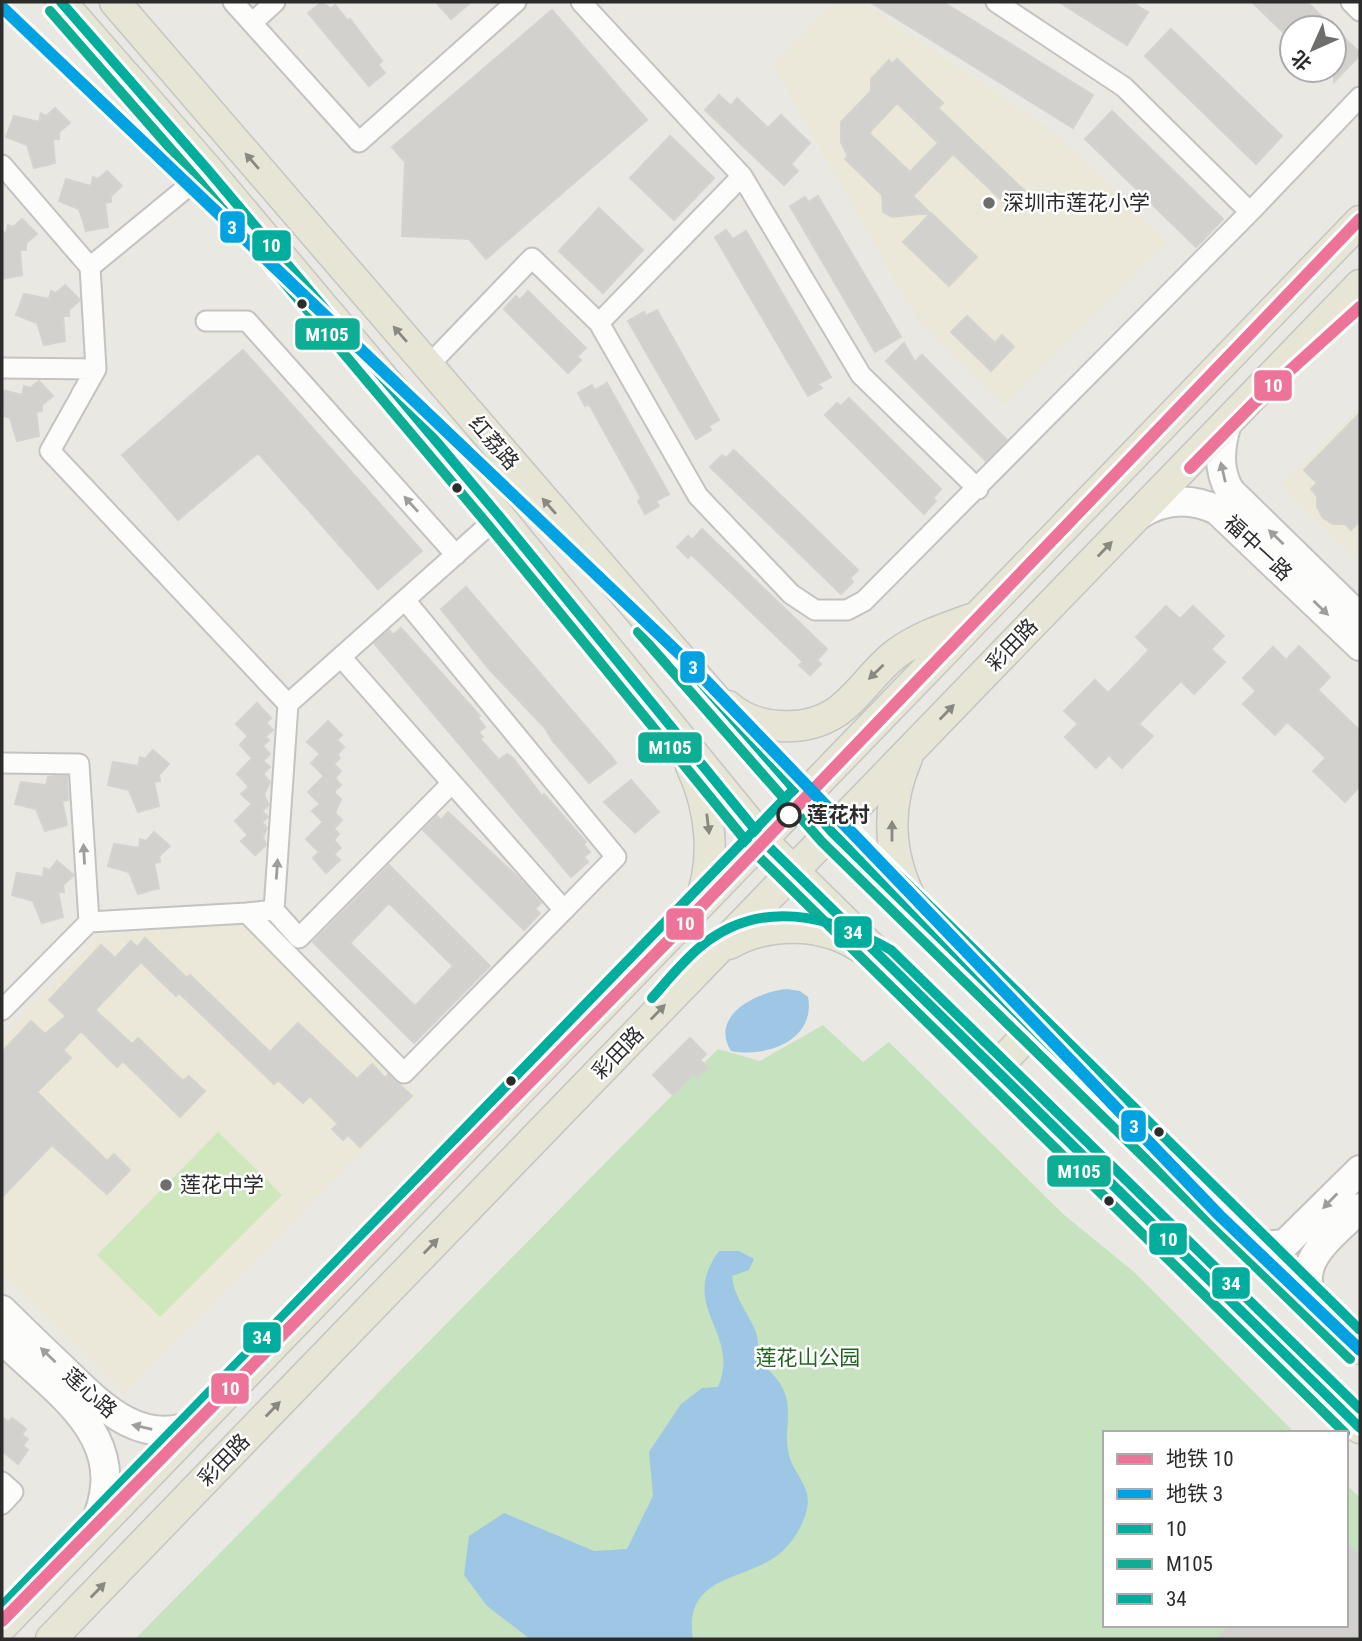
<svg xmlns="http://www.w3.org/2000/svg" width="1362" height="1641" font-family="'Roboto Condensed','Noto Sans SC',sans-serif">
<rect width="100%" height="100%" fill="#e9e8e3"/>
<path fill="#ebe8d9" d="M834 2H861L1053 131 1167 241 1004 405 917 319 773 65Z
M1360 407V554L1355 559 1281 486Z
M241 919 416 1096 124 1395 2 1274V1037L99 936Z"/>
<path fill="#c7e2bf" d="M823 1025 863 1062 889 1042 1063 1214 1134 1272 1295 1433H1105V1625H1346V1484L1360 1498V1639H135L718 1049 760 1061Z"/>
<path fill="#d0e6bd" d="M218 1132 282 1195 160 1317 97 1255Z"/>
<path fill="#9dc7e4" d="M787 989 800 991 808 997C816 1040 767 1058 731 1051 709 1016 756 992 787 989Z
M719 1251H739L754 1259 749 1270 732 1276C734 1297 747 1311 755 1330 759 1338 757 1348 760 1356 765 1369 779 1378 784 1391 793 1412 783 1435 789 1455 794 1475 812 1486 807 1509 803 1526 792 1544 779 1554 745 1582 683 1574 693 1639H530L487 1606 464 1575 469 1536 504 1513 594 1551 627 1549 653 1496 649 1452 681 1404 702 1388 718 1387C742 1332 677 1308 719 1251Z"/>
<path fill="#d2d1cd" stroke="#d4d3cf" stroke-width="2" fill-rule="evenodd" d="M322 2 331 9 335 5 348 21 350 19 382 61 378 65 385 73 369 86 308 13Z
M436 2H471L451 19Z
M870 2H943L1093 95 1073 128Z
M1059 2H1131L1148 12 1127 45Z
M1252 2H1307L1360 53V55L1334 82V28H1292V41Z
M552 10 647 120 486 259 469 239 402 236 405 162 392 147Z
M1171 29 1282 136 1256 164 1145 56Z
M897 59 943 103 938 108 1029 195 1013 211 953 154 913 196 930 213 892 217 883 212 882 195 845 159 848 156 841 142V122L871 91V79L889 60 892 64ZM897 103 938 143 910 172 869 133Z
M719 95 731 106 737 98 768 128 781 115 810 143 791 164 798 171 784 185 705 110Z
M55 108 70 123 59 132V139H53L55 163 34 168 27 145 6 137 14 116 39 122 41 113 46 116Z
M1112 111 1223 219 1196 247 1085 139Z
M670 136 714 178 674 220 630 178Z
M107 171 122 186 111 196V202L105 203 108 227 86 231 79 209 59 201 66 179 91 186 93 177 98 179Z
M818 196 901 337 875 352 790 206 805 197 808 202Z
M599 208 643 250 603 293 559 251Z
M931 213 977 257 949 286 903 242Z
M22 219 37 234 26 243V250H20L22 275 2 279V232L6 233 8 225 13 227Z
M726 230 733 239 746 231 831 377 818 384 822 388 808 396 715 237Z
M65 285 80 300 69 310V316H63L65 341 44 345 37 323 16 315 24 294 49 299 51 291 56 293Z
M528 291 586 348 577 357 581 360 568 373 504 309 516 296 520 300Z
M657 310 719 420 709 426 711 430 696 439 628 321 644 312 646 316Z
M967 316 995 343 1002 335 1014 347 991 371 951 332Z
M904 343 915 362 922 355 1007 440 986 461 886 361Z
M243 350 422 551 378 589 258 453 178 520 122 455Z
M39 381 53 396 42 405V411L36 412 39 436 17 441 10 418 2 415V390L22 395 24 386 30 388Z
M607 383 669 494 656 501 659 506 645 514 638 501 641 498 589 404 585 406 578 393 592 385 595 390Z
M849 398 941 489 933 498 936 501 924 514 825 415 837 403 841 406Z
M1360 413V521L1351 530 1345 524H1333L1323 518 1317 507V496L1311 489 1317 483 1304 470Z
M734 450 858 570 850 578 853 582 841 594 710 467 722 455 726 458Z
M702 529 827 649 817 660 821 664 810 675 799 665 803 662 691 554 688 558 677 547 688 536 692 540Z
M466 587 612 757 616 763 589 783 552 740 546 729 489 669 441 609Z
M1166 606 1180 619 1193 606 1224 636 1211 649 1225 662 1194 694 1181 681 1152 710 1139 724 1153 736 1122 768 1109 755 1096 768 1065 737 1078 724 1064 711 1095 680 1108 693 1137 663 1149 650 1136 637Z
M401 628 480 716 478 718 485 727 479 732 483 737 480 739 499 760 507 754 513 758 542 796 544 794 586 842 583 844 590 852 584 857 588 862 571 877 374 643 389 630 393 635Z
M1299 646 1330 677 1318 690 1360 731V786L1345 802 1313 771 1326 758 1301 734 1287 722 1275 735 1243 704 1256 691 1243 678 1273 647 1286 660Z
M257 703 271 718 266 723 273 730 265 737 269 740 263 746 270 754 263 761 270 767 263 774 270 782 264 795 269 805 262 811 268 817 262 822 267 828 263 837 266 845 255 855 241 841 248 835 235 821 252 804 241 794 249 787 237 774 252 758 240 745 248 736 236 724Z
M328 721 342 735 337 740 344 747 337 755 340 758 334 764 341 771 335 778 341 785 334 792 341 799 335 813 342 820 334 829 339 834 334 840 341 848 334 854 340 860 326 873 313 858 319 852 306 839 323 822 312 811 320 804 308 792 324 776 311 763 320 754 307 742Z
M153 750 169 764 159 775 160 781 154 782 159 806 138 812 129 790 108 785 113 762 138 766 140 757 145 759Z
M55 776H67L68 800 62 801 67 825 45 831 36 809 15 804 21 782 46 785 48 777Z
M631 780 659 812 635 833 604 802Z
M448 812 521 880 541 903 535 909 540 913 524 930 423 830 437 816 441 820Z
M154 832 170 846 159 856 160 862 154 863 159 888 138 894 129 872 108 866 114 844 139 848 140 839 146 841Z
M57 861 74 875 63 885 64 892H58L63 917 42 923 33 901 12 895 17 873 43 877 44 868 50 870Z
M389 865 490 966 414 1043 313 942ZM389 903 453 966 415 1006 350 943Z
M145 938 187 978 190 975 270 1052 298 1023 357 1079 372 1064 385 1078 388 1074 412 1096 360 1147 348 1135 343 1140 332 1129 338 1124 310 1096 303 1103 278 1080 274 1084 179 993 176 996 141 962 95 1010 132 1044 138 1038 183 1081 189 1076 205 1091 180 1117 123 1061 117 1067 81 1031 63 1050 71 1058 37 1092 107 1161 114 1154 130 1170 107 1194 52 1145 2 1197V1052L31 1021 45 1034 66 1016 49 1000 101 945 115 958 131 941 137 947Z
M690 1038 706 1054 700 1060 708 1067 697 1078 694 1074 673 1095 653 1075Z
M2 1417 9 1422 12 1418 26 1429 22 1435 28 1439 23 1446 28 1450 18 1464 2 1451Z
M1346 1543 1360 1556V1639H1217L1230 1625H1346Z"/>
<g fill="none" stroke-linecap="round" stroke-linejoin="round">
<defs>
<path id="street" d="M233 2 359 142 516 2
M581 2 742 176 861 375 978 489
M996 2 1124 87 1250 212
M1351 2 1360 11
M252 23 275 2
M2 165 90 267 96 369 2 368
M90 267 208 170
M206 321H247L456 555
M599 323 742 176
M428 366 532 258 599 323 698 496 791 594 815 610H847L864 601 1250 212 1360 97
M81 395 96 369 50 451 288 704
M341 657 564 910
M2 763 79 764 89 922
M274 910 299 938 451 784
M247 913 274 910 288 704 499 516
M2 1010 89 922 247 913 404 1073 616 857 405 600
M2 1482 13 1492 2 1504"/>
<path id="secondary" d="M1227 423C1220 446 1217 469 1230 491L1360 618
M1137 516C1162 499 1190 497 1217 510L1360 646
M1243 1235 1262 1246 1285 1244 1360 1170
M2 1310C22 1330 43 1350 64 1370 101 1406 142 1449 198 1423
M1320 1310C1286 1265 1331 1238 1360 1208
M2 1339C61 1397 139 1441 90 1534"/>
<path id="primary" d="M61 2 208 170 499 516 770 848 1360 1428
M115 2 812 811 1360 1349
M728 706C754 730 804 733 835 713 858 698 874 670 897 653 919 637 946 628 971 619
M907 758C885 808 888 857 914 905
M691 766C711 808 717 860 699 904
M729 944C767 922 821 922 858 946
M994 1070 1033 1029
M2 1626 1360 221
M51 1639 1360 285"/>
</defs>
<use href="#street" stroke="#c4c3c2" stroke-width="23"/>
<use href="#secondary" stroke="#c4c3c2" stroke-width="32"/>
<use href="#primary" stroke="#c5c5c2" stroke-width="33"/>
<use href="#street" stroke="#fcfcfb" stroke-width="19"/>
<use href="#secondary" stroke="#fcfcfb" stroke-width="28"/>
<use href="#primary" stroke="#e6e5d6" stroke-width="30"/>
<defs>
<path id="bus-1" d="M61 2 208 170 499 516 770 848 1360 1428
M649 623 832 832 1360 1349"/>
<path id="bus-2" d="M50 11 197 179 488 525 759 857 1345 1433
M638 632 822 842 1350 1359"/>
<path id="bus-3" d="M652 998C668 980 682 962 700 947 760 897 829 915 891 950L1360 1409
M2 1606 798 785 811 789 1360 1330"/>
</defs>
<use href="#bus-1" stroke="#fff" stroke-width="16"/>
<use href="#bus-2" stroke="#fff" stroke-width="16"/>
<use href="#bus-3" stroke="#fff" stroke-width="16"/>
<use href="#bus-1" stroke="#01ad9c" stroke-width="10"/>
<use href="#bus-2" stroke="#0dae93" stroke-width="10"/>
<use href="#bus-3" stroke="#01ad9c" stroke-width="10"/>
<defs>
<path id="metro-1" d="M1190 468 1254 403 1360 307
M2 1621 674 935 1360 219"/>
<path id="metro-2" d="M2 7 690 664 1219 1215 1360 1350"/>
</defs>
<use href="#metro-1" stroke="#fff" stroke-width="18"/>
<use href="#metro-2" stroke="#fff" stroke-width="18"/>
<use href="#metro-1" stroke="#ee7398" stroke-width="12"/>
<use href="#metro-2" stroke="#00a2e1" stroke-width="12"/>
</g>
<defs><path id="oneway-solid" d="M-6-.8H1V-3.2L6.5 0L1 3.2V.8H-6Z" transform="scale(1.75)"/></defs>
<g fill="#898881">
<use href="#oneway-solid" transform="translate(252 161) rotate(-131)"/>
<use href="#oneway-solid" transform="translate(400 334) rotate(-131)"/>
<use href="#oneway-solid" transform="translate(549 506) rotate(-131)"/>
<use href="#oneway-solid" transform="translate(1105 549) rotate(-46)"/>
<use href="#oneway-solid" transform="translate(876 672) rotate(136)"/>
<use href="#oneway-solid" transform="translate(947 712) rotate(-46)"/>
<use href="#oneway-solid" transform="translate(708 824) rotate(83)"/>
<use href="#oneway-solid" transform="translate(892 831) rotate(-90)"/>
<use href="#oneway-solid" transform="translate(658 1012) rotate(-46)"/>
<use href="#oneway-solid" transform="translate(431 1246) rotate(-46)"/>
<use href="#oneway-solid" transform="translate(273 1409) rotate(-46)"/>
<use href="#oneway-solid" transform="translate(98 1590) rotate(-46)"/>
</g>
<g fill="#9e9e9e">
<use href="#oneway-solid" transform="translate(1223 472) rotate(-103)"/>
<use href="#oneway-solid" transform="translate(411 504) rotate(-132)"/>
<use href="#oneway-solid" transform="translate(1276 537) rotate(-136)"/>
<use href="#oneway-solid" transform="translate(1321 608) rotate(44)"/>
<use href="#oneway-solid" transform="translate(84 854) rotate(-93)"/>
<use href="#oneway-solid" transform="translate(277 869) rotate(-86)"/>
<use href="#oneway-solid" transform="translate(1330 1201) rotate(134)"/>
<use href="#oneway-solid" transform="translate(48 1355) rotate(-136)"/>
<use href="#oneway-solid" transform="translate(142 1427) rotate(-167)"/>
</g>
<g fill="#6e6e6c" stroke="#fff" stroke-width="2.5">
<circle cx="989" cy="203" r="7"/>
<circle cx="166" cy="1185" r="7"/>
</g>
<g fill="#2c2c2c" stroke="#fff" stroke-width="2.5">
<circle cx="302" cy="304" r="6"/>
<circle cx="457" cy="488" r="6"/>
<circle cx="511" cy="1081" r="6"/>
<circle cx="1159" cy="1132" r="6"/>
<circle cx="1109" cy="1201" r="6"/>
</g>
<circle fill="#fff" stroke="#2c2c2c" stroke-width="3.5" cx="789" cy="815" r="11"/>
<g text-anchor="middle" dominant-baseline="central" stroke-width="5" stroke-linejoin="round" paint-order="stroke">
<g font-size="21" fill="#2c2c2c" stroke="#fff" text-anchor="start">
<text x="1003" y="203">深圳市莲花小学</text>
<text x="180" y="1185">莲花中学</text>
</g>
<g font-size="21" fill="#2c2c2c" stroke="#fff">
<text transform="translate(494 443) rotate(49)">红荔路</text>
<text transform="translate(1258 548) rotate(43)">福中一路</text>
<text transform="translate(1012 645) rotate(-46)">彩田路</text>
<text transform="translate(618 1053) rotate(-46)">彩田路</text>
<text transform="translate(90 1393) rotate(41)">莲心路</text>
<text transform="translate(224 1460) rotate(-46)">彩田路</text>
</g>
<g font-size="21" font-weight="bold" fill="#2c2c2c" stroke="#fff" text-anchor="start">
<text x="807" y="815">莲花村</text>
</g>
<g font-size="21" fill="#246421" stroke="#fff">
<text x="808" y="1358">莲花山公园</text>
</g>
</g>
<g stroke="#fff" stroke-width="2.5">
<rect x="219" y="210" width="27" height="34" rx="7" fill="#00a2e1"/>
<rect x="251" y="229" width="41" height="33" rx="7" fill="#01ad9c"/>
<rect x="294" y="317" width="67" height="34" rx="7" fill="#0dae93"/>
<rect x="1253" y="369" width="40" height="33" rx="7" fill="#ee7398"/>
<rect x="679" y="650" width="27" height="34" rx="7" fill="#00a2e1"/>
<rect x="637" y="731" width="66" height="33" rx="7" fill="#0dae93"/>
<rect x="665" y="907" width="40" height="34" rx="7" fill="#ee7398"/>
<rect x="833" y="915" width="40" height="34" rx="7" fill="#01ad9c"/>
<rect x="1120" y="1109" width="27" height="34" rx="7" fill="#00a2e1"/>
<rect x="1046" y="1154" width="66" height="34" rx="7" fill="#0dae93"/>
<rect x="1148" y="1222" width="40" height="34" rx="7" fill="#01ad9c"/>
<rect x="1211" y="1266" width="40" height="34" rx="7" fill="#01ad9c"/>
<rect x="242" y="1321" width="40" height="33" rx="7" fill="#01ad9c"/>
<rect x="210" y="1372" width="40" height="33" rx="7" fill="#ee7398"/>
</g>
<g font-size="19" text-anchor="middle" font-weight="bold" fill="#fff">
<text x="232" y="234">3</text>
<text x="271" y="252">10</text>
<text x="327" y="341">M105</text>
<text x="1273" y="392">10</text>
<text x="693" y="674">3</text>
<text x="670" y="754">M105</text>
<text x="685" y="930">10</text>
<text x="853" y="939">34</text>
<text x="1134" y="1133">3</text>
<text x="1079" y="1178">M105</text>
<text x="1168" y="1246">10</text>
<text x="1231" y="1290">34</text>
<text x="262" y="1344">34</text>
<text x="230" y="1395">10</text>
</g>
<rect width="1362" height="1641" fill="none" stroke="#2c2c2c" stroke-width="7"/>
<rect x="1103" y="1431" width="245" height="196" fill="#ffffff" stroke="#ababab" stroke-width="2"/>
<rect x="1117" y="1454" width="35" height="10" fill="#ee7398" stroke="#ababab" stroke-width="2"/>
<text x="1166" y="1466" font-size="21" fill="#2c2c2c">地铁 10</text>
<rect x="1117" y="1489" width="35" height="10" fill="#00a2e1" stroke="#ababab" stroke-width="2"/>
<text x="1166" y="1501" font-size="21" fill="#2c2c2c">地铁 3</text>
<rect x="1117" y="1524" width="35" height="10" fill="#01ad9c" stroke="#ababab" stroke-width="2"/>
<text x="1166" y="1536" font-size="21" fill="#2c2c2c">10</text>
<rect x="1117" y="1559" width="35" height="10" fill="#0dae93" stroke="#ababab" stroke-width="2"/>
<text x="1166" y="1571" font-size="21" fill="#2c2c2c">M105</text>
<rect x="1117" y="1594" width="35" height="10" fill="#01ad9c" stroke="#ababab" stroke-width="2"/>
<text x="1166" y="1606" font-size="21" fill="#2c2c2c">34</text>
<g transform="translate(1313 49) rotate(225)"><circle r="33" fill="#ffffff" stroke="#ababab" stroke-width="2"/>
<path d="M0-5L12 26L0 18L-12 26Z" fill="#6e6e6c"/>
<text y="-10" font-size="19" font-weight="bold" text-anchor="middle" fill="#2c2c2c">北</text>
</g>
</svg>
